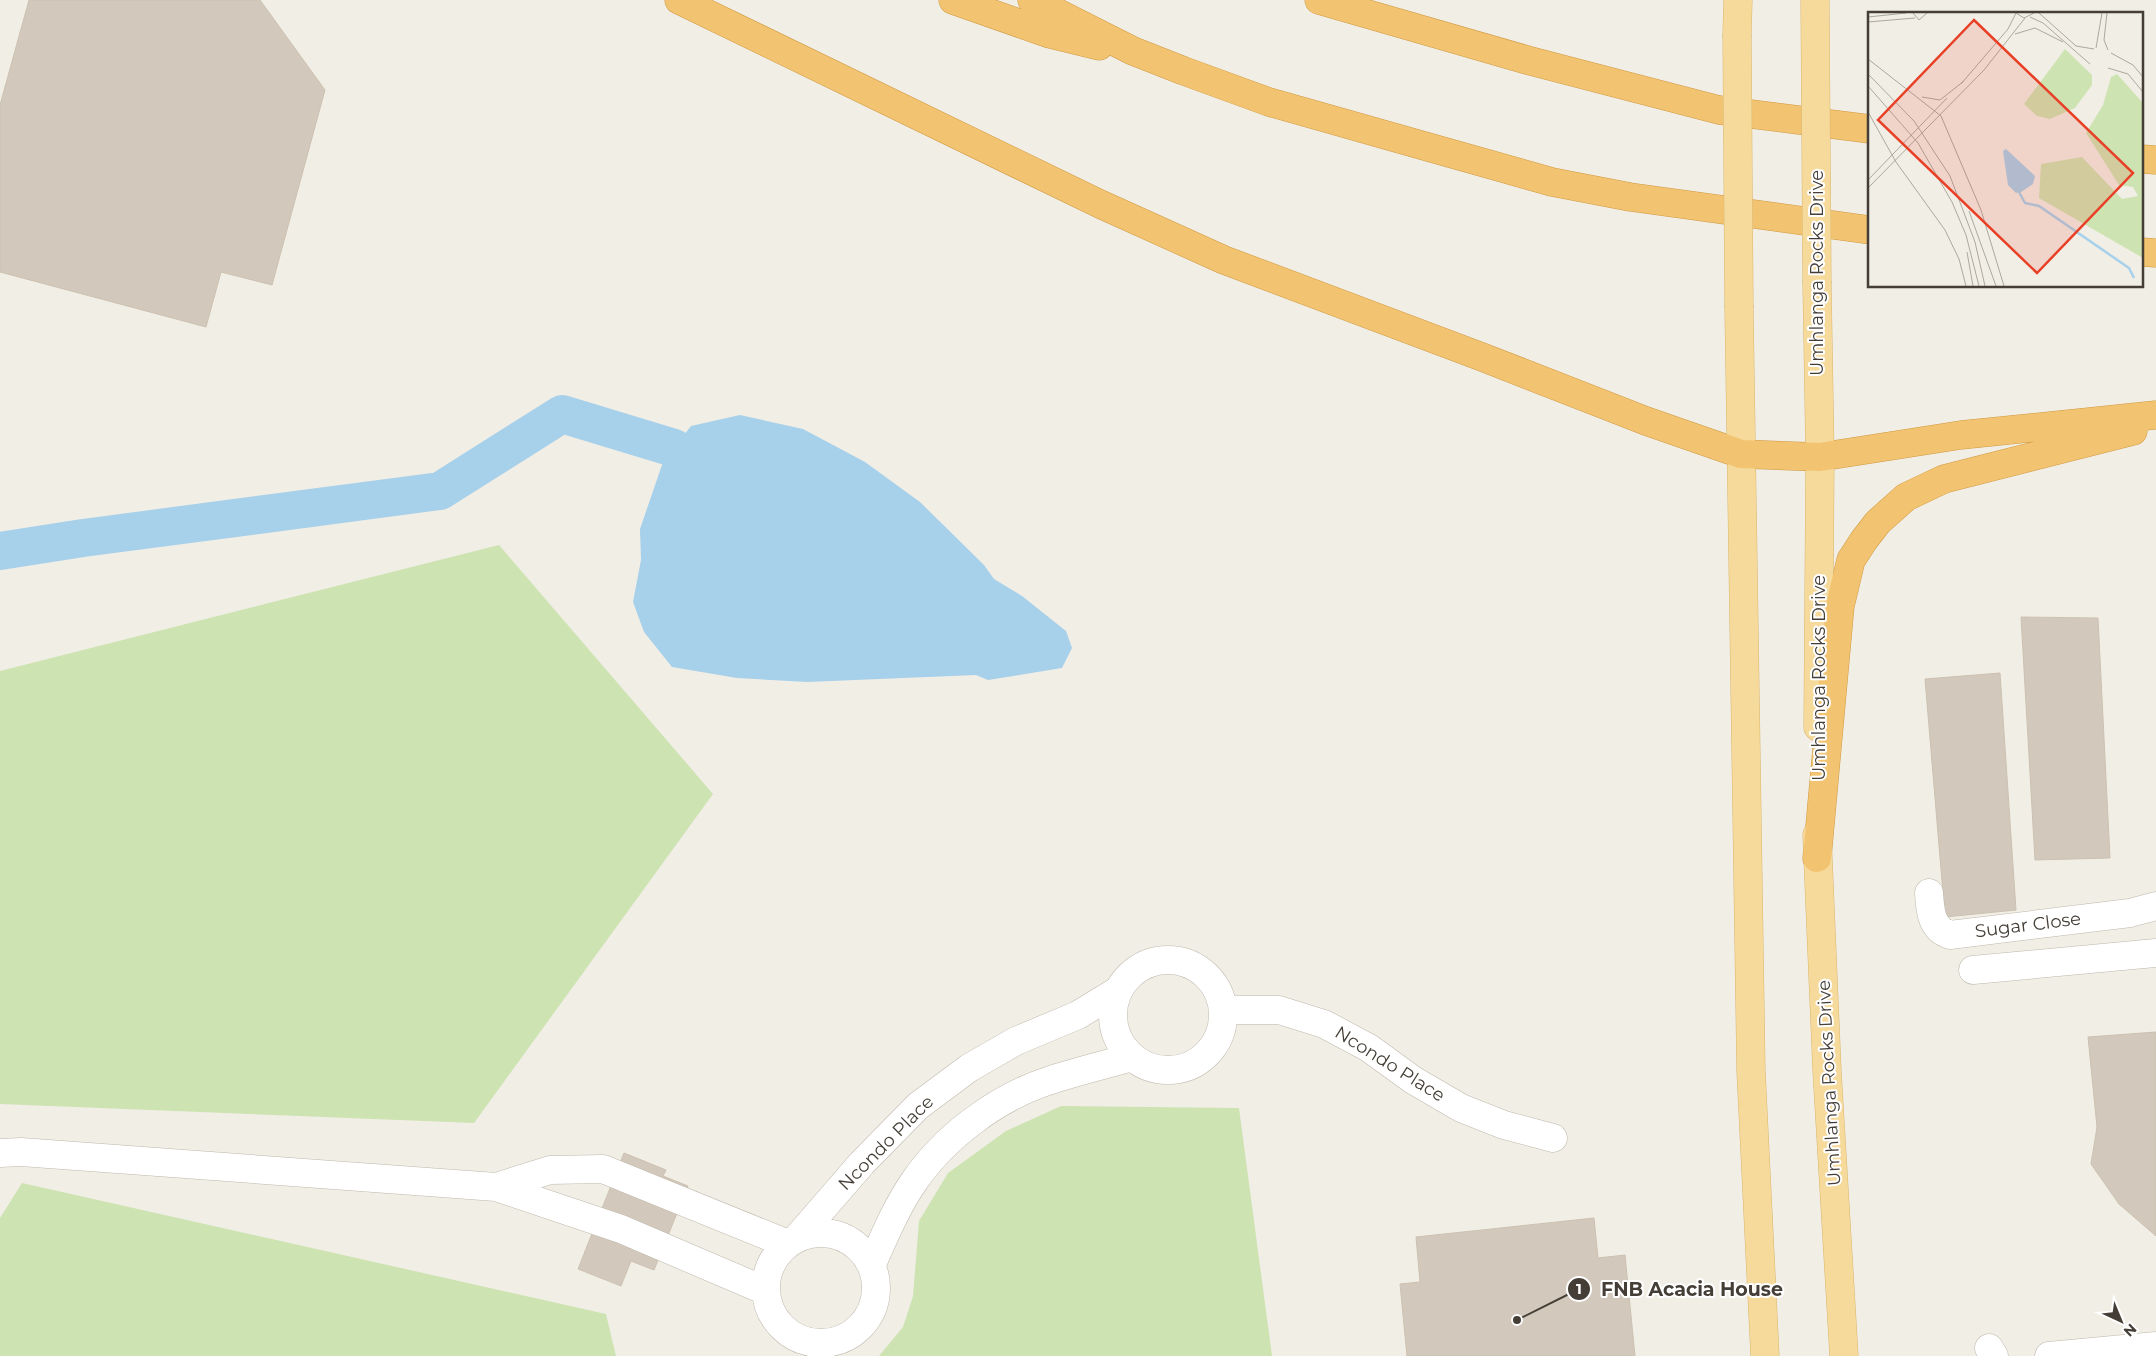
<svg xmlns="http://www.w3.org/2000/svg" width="2156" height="1356" font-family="Montserrat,sans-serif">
<rect width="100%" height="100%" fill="#f1eee6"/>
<path fill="#cee3b2" d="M499 545 713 794 474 1123 0 1104V671Z
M1061 1106 1239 1108 1272 1356H879L903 1327 913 1296 919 1221 948 1173 1006 1131Z
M22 1183 606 1314 616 1356H0V1218Z"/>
<path fill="#a7d0ea" d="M740 415 803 429 865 462 920 502 984 565 994 579 1022 596 1066 631 1072 648 1062 668 988 680 976 675 807 682 737 678 672 667 644 632 633 602 641 560 640 529 663 462 691 426Z"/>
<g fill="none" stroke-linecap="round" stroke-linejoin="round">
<path stroke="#a7d0ea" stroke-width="38" d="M0 551 83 538 440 491 562 414 674 448"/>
</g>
<path fill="#d2c9bc" stroke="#ccc1b0" d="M29 0H260L325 90 272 285 221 272 206 327 0 272V105Z
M2021 617 2098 618 2110 858 2035 860Z
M2000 673 2016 910 1945 917 1925 679Z
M2156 1032V1236L2119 1204 2091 1164 2097 1127 2088 1037Z
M624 1153 666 1170 663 1176 688 1186 654 1270 631 1261 621 1286 578 1269Z
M1594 1218 1598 1258 1625 1255 1635 1356H1407L1400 1284 1420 1282 1416 1237Z"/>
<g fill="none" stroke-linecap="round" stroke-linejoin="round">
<defs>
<path id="minor" d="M1929 893C1930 910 1931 929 1950 935L2130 913 2156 906
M1113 1015a55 55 0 1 1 110 0a55 55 0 1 1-110 0Z
M1973 970 2156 953
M1224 1010H1279L1324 1024 1369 1048 1413 1080 1461 1108 1504 1125 1553 1138
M0 1153 21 1152 496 1187 621 1229 766 1291
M496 1187 550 1170 603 1169 788 1244
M766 1288a55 55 0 1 1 110 0a55 55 0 1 1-110 0Z
M797 1238 862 1163 918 1106 969 1068 1016 1041 1078 1015 1119 990
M872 1264C884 1237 896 1208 913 1183 943 1138 996 1098 1048 1081 1075 1072 1104 1065 1132 1057
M1989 1348 1994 1356
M2049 1356 2156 1346"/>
<path id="major" d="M1737 34 1738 0
M1817 284 1820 457 1818 727
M1739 308 1751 1071 1765 1356
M1817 835 1827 1071 1844 1356"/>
<path id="highway" d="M679 0 1100 204 1224 260 1482 357 1646 421 1741 454 1820 457 1961 435 2156 415
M953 0 1050 34 1099 46
M1032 0 1133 51 1184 71 1269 102 1428 147 1552 182 1630 197 1870 230
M1319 0 1527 60 1719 110 1870 129
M2142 159 2156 160
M2142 252 2156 253
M1817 858 1840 606 1851 560 1864 540 1878 522 1906 497 1944 479 2133 431"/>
</defs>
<use href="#minor" stroke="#bfb8ac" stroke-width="29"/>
<use href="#major" stroke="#d9b66c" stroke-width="29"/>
<use href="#highway" stroke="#d09942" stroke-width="29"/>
<use href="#minor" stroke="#fff" stroke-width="28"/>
<use href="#major" stroke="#f6da9b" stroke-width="28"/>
<use href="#highway" stroke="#f2c471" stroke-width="28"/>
<defs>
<path id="major-bridge" d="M1815 0 1817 284
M1737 34 1739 308"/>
</defs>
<use href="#major-bridge" stroke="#d9b66c" stroke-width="29" stroke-linecap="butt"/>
<use href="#major-bridge" stroke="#f6da9b" stroke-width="28"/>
</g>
<g text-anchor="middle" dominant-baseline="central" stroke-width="4" stroke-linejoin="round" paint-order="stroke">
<g font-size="18" fill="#443e36" stroke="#fff">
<text transform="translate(1817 273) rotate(-90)">Umhlanga Rocks Drive</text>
<text transform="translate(1819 678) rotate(-90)">Umhlanga Rocks Drive</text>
<text transform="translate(2028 925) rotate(-7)">Sugar Close</text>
<text transform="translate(1390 1064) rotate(32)">Ncondo Place</text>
<text transform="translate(1829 1083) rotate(-93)">Umhlanga Rocks Drive</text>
<text transform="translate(886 1143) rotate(-45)">Ncondo Place</text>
</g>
</g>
<g transform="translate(1868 12)">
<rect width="275" height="275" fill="#f1eee6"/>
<path d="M197 37 224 63V73L207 96 182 107 169 104 156 92ZM249 62 275 91V246L171 186 173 152 214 145 254 187 270 184 265 175 251 173 218 121 235 93 243 65Z" fill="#cee3b2"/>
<path d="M138 137 167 164 165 172 153 180 148 181 140 173 135 139Z" fill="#a7d0ea"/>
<path fill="none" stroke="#a7d0ea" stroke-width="2.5" d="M151 180 157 191 171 194 261 256 266 266"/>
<path fill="none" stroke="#aca8a0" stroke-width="1" d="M45 1 51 8 59 1M171 1 208 34 226 37M239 1 236 28 240 38M0 5 38 1M162 5 175 11 222 52M0 10 47 6M147 22 167 16 195 30M228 36 234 1M243 41 265 53 275 65M0 47 73 104 113 198 136 274M240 56 260 62 275 80M0 62 46 109 82 164 107 230 117 274M93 72 140 17 148 1 156 6 166 1M0 74 50 131 84 190 98 223 111 274M54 85 72 88 96 69M0 100 28 150 77 218 91 247 98 274M0 168 79 86M0 176 116 58 157 6M101 199 128 274M99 240 105 274"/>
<path fill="#e84027" fill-opacity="0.15" stroke="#e84027" stroke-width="2.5" d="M106 8 265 161 169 261 10 108Z"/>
<rect width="275" height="275" fill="none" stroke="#443e36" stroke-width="2.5"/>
</g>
<path fill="none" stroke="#443e36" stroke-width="2" d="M1517 1320L1579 1289"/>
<g fill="#443e36" stroke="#fff" stroke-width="2">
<circle cx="1517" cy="1320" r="5"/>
<circle cx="1579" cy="1289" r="12"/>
</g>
<g font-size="15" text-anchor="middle" font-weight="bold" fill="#fff">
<text x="1579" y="1294">1</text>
</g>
<g font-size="19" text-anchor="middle" font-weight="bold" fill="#443e36" stroke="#fff" stroke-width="4" stroke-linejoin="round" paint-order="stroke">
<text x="1692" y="1296">FNB Acacia House</text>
</g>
<g transform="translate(2121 1321) rotate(136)" stroke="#ffffff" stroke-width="4" paint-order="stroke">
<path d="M0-4L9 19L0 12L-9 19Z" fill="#443e36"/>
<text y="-8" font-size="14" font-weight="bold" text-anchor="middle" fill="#443e36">N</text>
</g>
</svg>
